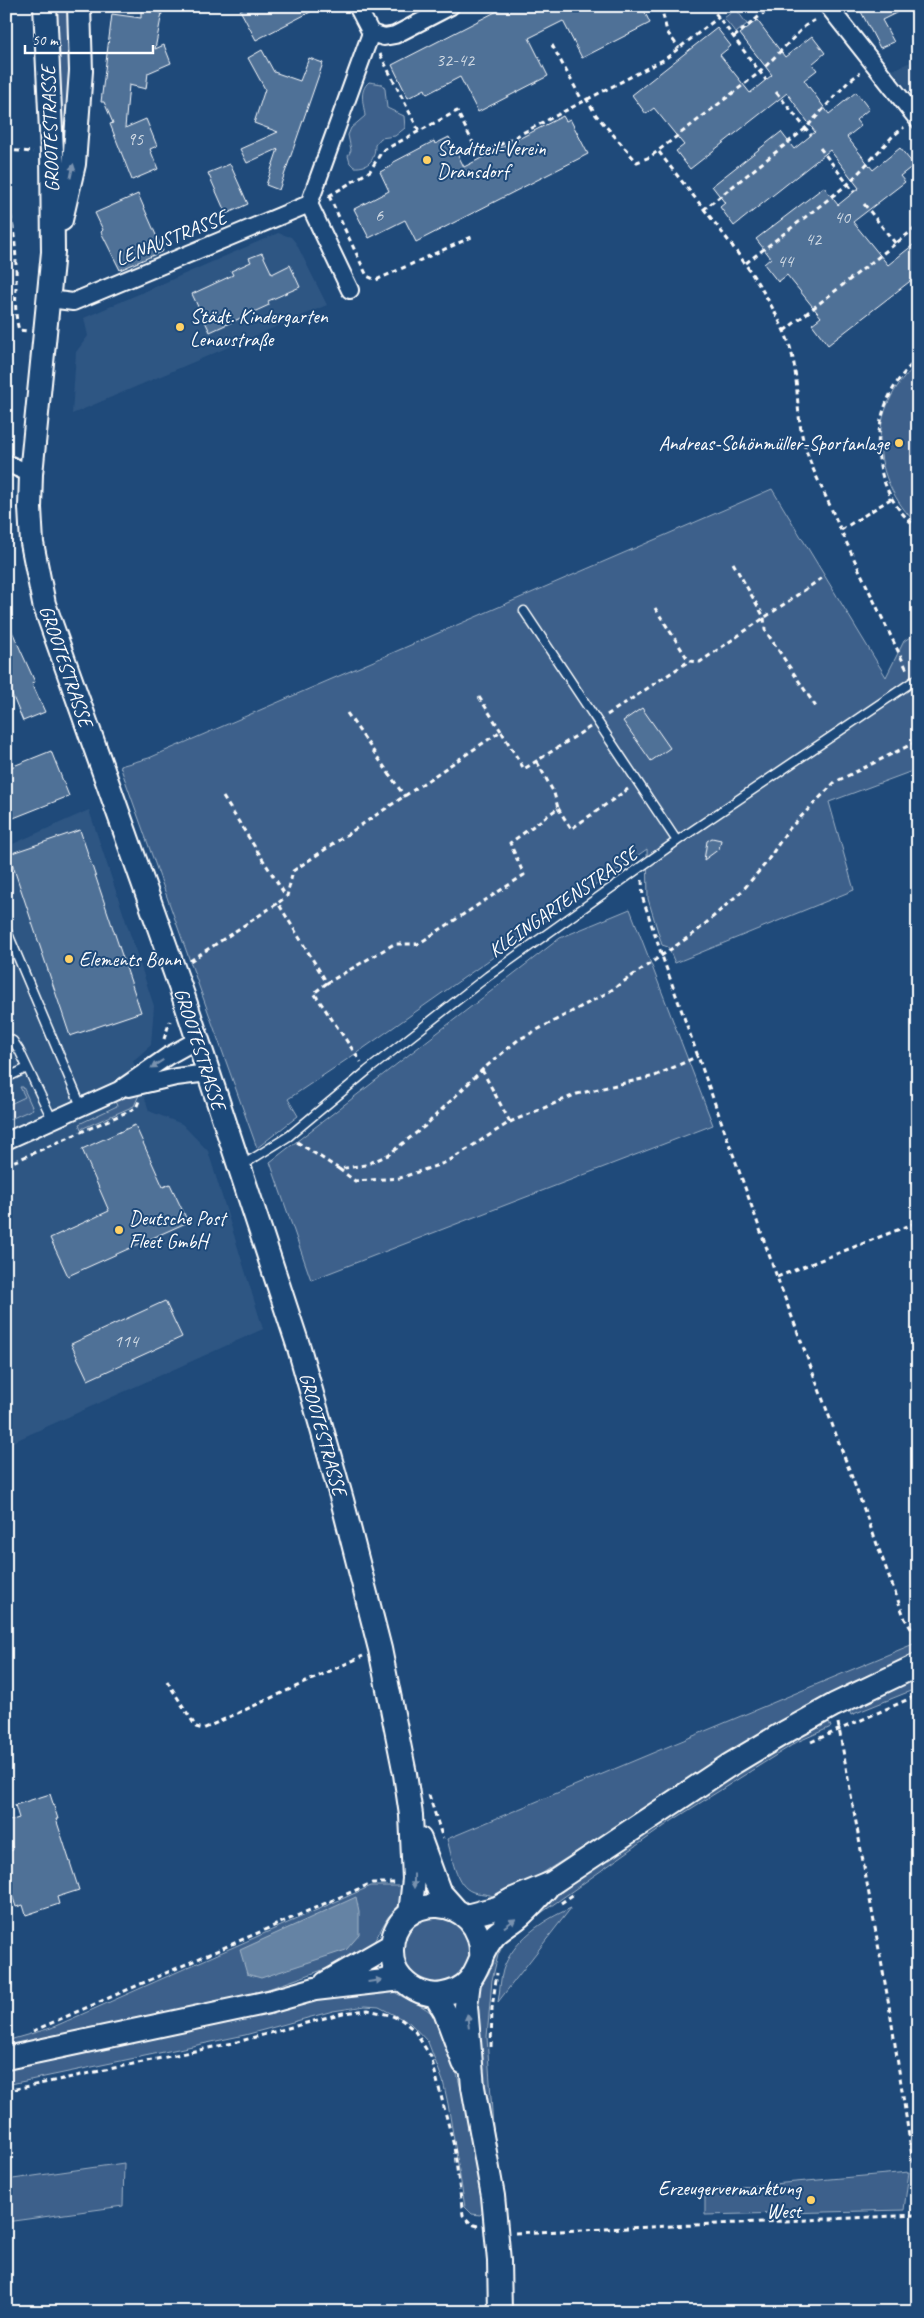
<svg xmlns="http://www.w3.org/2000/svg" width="924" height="2318" font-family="Caveat,sans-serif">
<rect width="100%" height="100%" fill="#1f4a7a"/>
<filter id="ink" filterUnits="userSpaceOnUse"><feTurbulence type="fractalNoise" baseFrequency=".02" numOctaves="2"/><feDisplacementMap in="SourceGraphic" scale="10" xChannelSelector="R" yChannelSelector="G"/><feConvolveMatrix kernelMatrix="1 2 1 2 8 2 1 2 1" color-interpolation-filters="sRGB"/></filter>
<g filter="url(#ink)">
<path fill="#2e5683" d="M918 59V101L892 70Z
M278 233 291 237 296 243 327 305 72 414 76 352 88 336 84 318Z
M89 810 154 1006 151 1045 133 1061 149 1111 182 1124 208 1151 263 1329 6 1445V847Z"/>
<path fill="#3c618b" stroke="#9eb0c5" d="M52 6H69L70 89 63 178Z
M736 9 747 24 736 33 724 18Z
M369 82 382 84 385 89 387 108 404 116 405 128 395 136 381 138 375 145C375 159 370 168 354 167L350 163 348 156 351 150 348 135 351 128 365 116C364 105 358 91 369 82Z
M918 364V525C870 479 865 408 918 364Z
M772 489 886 677 904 641 918 632V777L915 770 829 802 854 890 675 963 668 947 662 945 648 899 647 849 364 1048 288 1099 298 1116 257 1148 120 766 149 758Z
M630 909 713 1125 311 1280 270 1162 560 938Z
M20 1087H23L33 1109 6 1121V1106L25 1097Z
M140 1093 134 1106 81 1129 79 1124 117 1106 115 1101Z
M918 1642V1654L848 1684 783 1721 500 1900C491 1893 484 1895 473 1892 455 1886 452 1856 447 1839Z
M918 1677V1688L851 1715 849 1710Z
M828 1720 831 1727 797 1742 673 1820 517 1930C548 1899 583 1877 619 1852 687 1805 756 1762 828 1720Z
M371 1886H408L402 1902 388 1917 371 1947 351 1960 268 1989 229 1999 6 2046V2041L51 2028Z
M571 1908 498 2002C500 1992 500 1980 503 1970 513 1940 543 1920 571 1908Z
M402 1950a34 34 0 1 1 68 0a34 34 0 1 1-68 0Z
M506 1939 498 1955 492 1980 487 2037 493 2127 506 2210 500 2195 476 2033 477 1991 489 1973 495 1951Z
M393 1991C405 2000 426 2005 435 2017 448 2033 452 2055 457 2074 469 2116 476 2159 484 2202L483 2212 480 2215 472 2214 465 2207 448 2104 443 2081 428 2042 410 2023 379 2007 365 2006 333 2011 245 2035 6 2085V2070L239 2020 336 1996Z
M124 2163 123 2206 6 2222V2180Z
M909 2172 904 2210 705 2215V2190Z"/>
<path fill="#6583a4" stroke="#a3b5c8" d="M356 1897 359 1911V1935L346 1950 261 1978 247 1974 240 1950Z"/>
<path fill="#507197" stroke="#fff" d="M249 6H322L256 40 240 10Z
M507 6H642L650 23 582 58 563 21 529 38 548 76 478 112 460 77 427 94 425 89 408 98 392 65Z
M858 6H910L882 20 894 42 880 48Z
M141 10 162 13 155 49 164 45 171 63 148 73 146 89 129 85 125 128 146 119 157 146 150 149 158 169 132 180 110 124 113 123 104 102H101L112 14 141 18Z
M757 20 785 57 812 36 825 53 812 64 817 70 804 80 829 114 856 92 869 109 856 120 861 126 847 137 873 170 900 148 914 165 900 176 905 182 853 222 888 265 918 241V275L828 345 812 324 821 317 787 275 778 282 764 264 771 258 756 239 824 187 838 205 859 188 830 150 734 226 720 207 725 203 712 186 781 132 794 149 815 132 787 93 690 169 676 151 684 145 654 108 646 114 632 95 717 28 731 46 720 55 750 93 772 75 740 34Z
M262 50 274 72 300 81 309 58 323 63 279 190 266 185 278 149 247 163 240 149 278 132 254 123 265 89 248 58Z
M563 116 566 121 570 119 588 154 416 242 405 220 369 238 354 209 389 191 380 172 393 165 392 163 434 141 435 144 449 137 464 167Z
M230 164 248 204 226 214 208 173Z
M138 194 163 251 120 270 101 232 103 230 95 213Z
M262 253 272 274 290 265 300 287 268 301 269 305 210 332 192 294 233 275 231 271 251 262 249 258Z
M6 618 35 682 32 683 45 712 23 721 11 692 6 694Z
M642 708 670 748 651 761 623 721Z
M51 751 69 796 6 821V769Z
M80 830 141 1012 70 1036 9 854Z
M712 838 721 840 719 849 704 860 707 841Z
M135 1125 163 1187 170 1184 188 1222 68 1276 50 1238 109 1211 82 1149Z
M165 1301 182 1337 88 1380 71 1344Z
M50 1794 58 1819H56L79 1890 57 1897 59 1904 26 1915 23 1905 16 1907 6 1877V1852L13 1850 6 1831V1822L19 1818 15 1805Z"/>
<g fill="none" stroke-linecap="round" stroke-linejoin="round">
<defs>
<path id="lane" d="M524 611 677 841
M6 929 81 1106
M6 1037 13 1041 19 1050 52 1119
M6 1078 27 1068
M241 1166 289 1136 367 1071 488 976 677 841 918 678"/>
<path id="street" d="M357 6 371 33
M828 6 918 120
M309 204 350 290
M49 299 73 302 309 204 371 33 384 37 395 35 451 6
M6 463 31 474
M129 1088 176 1077 208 1073
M6 1141 119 1090 168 1056 197 1040"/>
<path id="secondary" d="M45 6 52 152 53 252 31 474 30 508 32 543 44 604 183 995 299 1348 342 1500 380 1649 405 1774 411 1815 414 1879 410 1914
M61 220 74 164 81 71 79 6
M420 1839 439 1891 455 1909
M466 1916 497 1908 511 1900 552 1883 728 1766 780 1735 834 1705 918 1665
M481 1960C486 1890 391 1889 392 1951 392 1961 395 1972 402 1979 412 1990 428 1997 443 1994 482 1987 474 1957 495 1935 503 1927 514 1922 522 1914 531 1906 538 1897 546 1889
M469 1982 466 2006 473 2087 493 2196 499 2261 500 2312
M326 1983 392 1945
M435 1995 445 2012 464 2063
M6 2058 269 2002 315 1989 402 1979"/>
</defs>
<use href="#lane" stroke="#fff" stroke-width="11"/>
<use href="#street" stroke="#fff" stroke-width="20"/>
<use href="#secondary" stroke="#fff" stroke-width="26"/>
<path stroke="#fff" stroke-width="3" stroke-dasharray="5 4" stroke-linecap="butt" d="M661 6 667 32 679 48
M710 6 766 80
M734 37 772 6
M552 45 582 100
M380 54 419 131
M776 92 811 135
M586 98 596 115 637 162 650 157 760 72 805 26 818 18
M820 148 854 192
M6 150 33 152
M659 152C703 210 754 265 784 331 803 372 792 411 807 453 813 471 823 490 831 508 855 563 882 617 908 672
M329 196 370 171 382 151 457 111 477 151 486 152 665 59 719 17
M329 196 367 276 376 280 474 236
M6 198C13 220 16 245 16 268 17 288 13 310 19 330L27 331
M864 204 896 244
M703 210 805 129 849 81 860 73
M746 263 848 184 892 137 904 127
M784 331 918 226
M918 359C867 401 863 487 918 528
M841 530 892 498
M733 563 764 617 765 630 816 707
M914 591 918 592
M655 608 689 661
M479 697 501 731
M347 713 405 797
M607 715 689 661 700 662 822 578
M537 762 554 793 558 808 510 843 524 875 418 944H394L327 983 278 903 287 896 293 871 501 731 524 769 590 727
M223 797 286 896
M558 808 571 829 628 789
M642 880 643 899 662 956 777 1277 905 1619 912 1630 918 1633
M190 961 278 903
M327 983 314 993 361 1062
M164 1039 170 1021
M482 1070 510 1122
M297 1142 339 1169 365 1165 388 1155 425 1126 482 1070 518 1040 607 993 696 932 742 891 766 863 787 831 835 782 918 741
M6 1165 136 1108 139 1101
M339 1169 355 1181 400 1178 447 1162 510 1122 577 1094 655 1076 698 1056
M777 1277 918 1222
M167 1681 196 1727 203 1729 363 1656
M838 1723 889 2005 918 2195
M811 1742 918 1695
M429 1795 443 1839
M561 1903 574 1894
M33 2031 372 1883H395
M491 2047 492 2008 497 1973
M6 2091 237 2042 343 2013 368 2010 390 2015 402 2020 414 2030 431 2057 454 2146 463 2215 471 2224 478 2226
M515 2233 918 2215"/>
<use href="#lane" stroke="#1f4a7a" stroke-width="8"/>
<use href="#street" stroke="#1f4a7a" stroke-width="16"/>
<use href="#secondary" stroke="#1f4a7a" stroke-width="22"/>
</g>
<defs><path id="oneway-solid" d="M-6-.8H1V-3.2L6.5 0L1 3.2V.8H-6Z" transform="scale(1.25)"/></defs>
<g fill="#7992af">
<use href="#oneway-solid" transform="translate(72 171) rotate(-78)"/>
<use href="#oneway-solid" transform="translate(157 1064) rotate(146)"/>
<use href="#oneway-solid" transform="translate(414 1881) rotate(90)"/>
<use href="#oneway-solid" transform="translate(510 1923) rotate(-36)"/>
<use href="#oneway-solid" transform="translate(375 1981) rotate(-8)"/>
<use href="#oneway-solid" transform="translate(468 2021) rotate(-97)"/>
</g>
</g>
<g fill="#ffd166" stroke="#1f4a7a" stroke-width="2">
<circle cx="427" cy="160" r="5"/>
<circle cx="180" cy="327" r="5"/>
<circle cx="899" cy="443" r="5"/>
<circle cx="69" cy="959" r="5"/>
<circle cx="119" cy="1230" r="5"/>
<circle cx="811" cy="2200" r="5"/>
</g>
<g text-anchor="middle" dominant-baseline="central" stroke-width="4" stroke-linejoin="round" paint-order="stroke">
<g font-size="18" fill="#d3dce5">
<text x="455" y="60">32-42</text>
<text x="135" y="139">95</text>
<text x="379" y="215">6</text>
<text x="842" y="217">40</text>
<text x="813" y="239">42</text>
<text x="785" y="261">44</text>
<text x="126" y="1341">114</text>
</g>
<g font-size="20" fill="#fff" stroke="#1f4a7a">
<text transform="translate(50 129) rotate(-92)">GROOTESTRASSE</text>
<text transform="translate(171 238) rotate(-22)">LENAUSTRASSE</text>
<text transform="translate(66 666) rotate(71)">GROOTESTRASSE</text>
<text transform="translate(563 902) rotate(-35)">KLEINGARTENSTRASSE</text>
<text transform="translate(200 1049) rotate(72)">GROOTESTRASSE</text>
<text transform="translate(323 1434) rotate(74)">GROOTESTRASSE</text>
</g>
<g font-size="20" fill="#fff" stroke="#1f4a7a" text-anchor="start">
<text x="437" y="148">Stadtteil-Verein<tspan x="437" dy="23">Dransdorf</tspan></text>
<text x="190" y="316">Städt. Kindergarten<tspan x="190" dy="23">Lenaustraße</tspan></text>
<text x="889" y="443" text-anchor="end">Andreas-Schönmüller-Sportanlage</text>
<text x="79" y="959">Elements Bonn</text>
<text x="129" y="1218">Deutsche Post<tspan x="129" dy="23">Fleet GmbH</tspan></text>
<text x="801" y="2188" text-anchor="end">Erzeugervermarktung<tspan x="801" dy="23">West</tspan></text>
</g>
</g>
<rect width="924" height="2318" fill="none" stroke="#1f4a7a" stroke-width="25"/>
<rect x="12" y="12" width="899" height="2293" fill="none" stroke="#fff" stroke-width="2" filter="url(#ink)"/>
<path d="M25 45v8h128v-8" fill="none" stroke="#ffffff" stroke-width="2.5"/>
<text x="32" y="45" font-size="15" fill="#ffffff" stroke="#1f4a7a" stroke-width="4" paint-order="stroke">50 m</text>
</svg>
